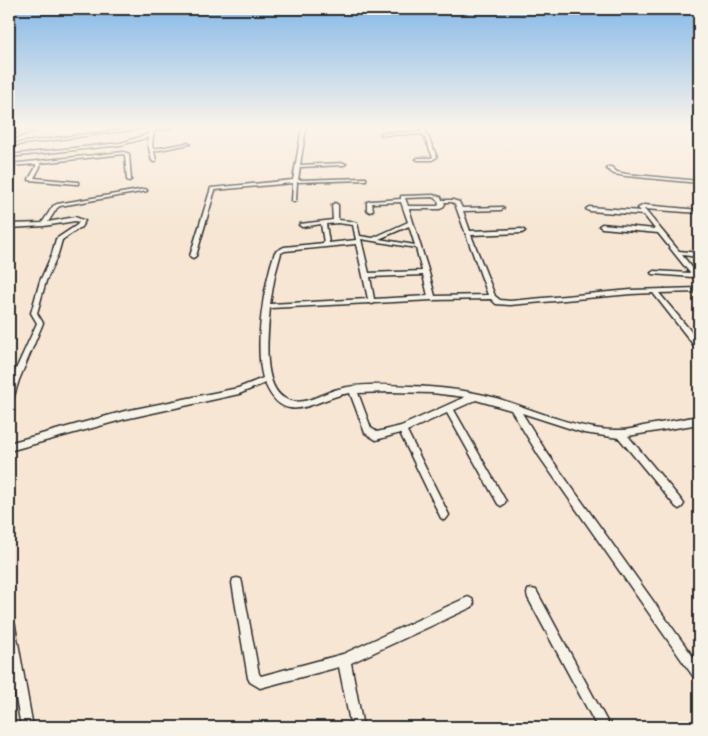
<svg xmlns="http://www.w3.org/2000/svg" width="708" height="736" font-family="Dekko,sans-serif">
<rect width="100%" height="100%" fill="#f6e6d3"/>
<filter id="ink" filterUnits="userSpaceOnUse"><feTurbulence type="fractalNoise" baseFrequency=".02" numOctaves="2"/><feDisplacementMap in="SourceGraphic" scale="10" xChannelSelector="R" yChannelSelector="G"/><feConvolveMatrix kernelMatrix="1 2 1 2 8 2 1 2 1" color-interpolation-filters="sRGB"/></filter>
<g filter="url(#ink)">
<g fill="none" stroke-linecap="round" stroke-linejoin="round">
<defs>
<path id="minor" d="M35 128H41L9 140V138L24 132H9V130H24L26 132Z
M134 128H146L9 146V144Z
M150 128H173L154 131 152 144 153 149 188 143 190 144 154 151 156 161 154 162 152 161 148 144 149 137 121 145 9 157V155L121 143 149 134Z
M302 128H306L300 165 344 163 346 164 344 165 300 167 298 180 364 178H366V180L297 182 296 201 294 202 292 201 293 183 215 190 196 256 193 258 191 257 190 256 211 188 293 180Z
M420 128H424L437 157 432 160H418L416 159 418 158H431L433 157 423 134 382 135 380 134 382 133 422 132Z
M124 152 129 154 131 180 129 181 127 180 125 155 124 154 40 163V167L34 178 78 182V184H76L29 180V179L36 167V164L9 166V164Z
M607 167H611L617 172 626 174 699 181V183L626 176 614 174 607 169Z
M145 189 147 190V191L60 206 57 208 48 222 75 217 85 221 81 227 62 240 58 254 46 281 37 313 43 323 19 380 13 399 12 401 9 402V387L11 380 37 323 31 313 40 281 52 254 56 239 77 225 79 222 75 221 44 226 9 228V224L42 223 53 206 57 204Z
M433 195 441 197 442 200H453L459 202 462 208 503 207 504 208 501 210 463 211 470 231 522 229 525 231 522 233 471 235 495 296 500 300 510 301 631 290 699 288V292L659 293 699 341V349L696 348 653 293 631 294 510 305 496 304 491 299 432 300 375 303 372 304 370 303 270 308C268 331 261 384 284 398 302 409 321 393 338 389 361 383 387 385 410 386 439 387 468 390 496 398 533 409 582 432 621 430 628 430 636 428 643 426 662 423 681 419 699 416V424L628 436 682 501 684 504 682 507 679 509 676 507 619 438 584 433 522 413 545 450 699 665V681L695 679 539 456 511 410 476 400 454 410 504 498 506 501 504 504 501 506 498 504 447 413 407 431 449 515 447 518 444 520 441 518 400 433 376 440 365 433 350 393C317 397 285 431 265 383L239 394 125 419 9 451V443L125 411 238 388 263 378C254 346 264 283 275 252L284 247 324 243 321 224 302 227 299 225 300 224 333 220 332 205 335 203 338 205V220L350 221 357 223 360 236 373 238 408 222 401 202 372 203 373 210 370 212 367 210V202L371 201 401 199V196H403ZM433 197 437 199 439 204 438 206H408L405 198ZM444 202H452L455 204 488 295 435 296 429 273 409 209H440L442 208 445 204ZM338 223 353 225 356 240 329 243 326 224ZM409 226 415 245 379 239ZM361 239 416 248 422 271 369 273ZM356 244 368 299 270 304 275 275 281 253 285 251ZM423 275 428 296 374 299 370 277ZM389 392 432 393 465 397 401 426 377 432 371 428 358 393Z
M644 205 699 210V213L644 209 679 251 699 253V257L682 255 699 276V282L697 281 693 277 652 274 651 273 654 271 690 273 658 233 602 228 599 226 602 224 655 229 644 215 589 211 586 209 589 207 641 211 638 208Z
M237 578 241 579 242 583 259 674 261 676 343 654 468 597 472 599 474 603 472 607 351 663 363 727H351L339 667 260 688 250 682 248 678 232 583 233 579Z
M532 589 536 590 610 727H597L528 598 527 594 528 590Z
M9 620 13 622 15 626 33 727H21L9 658Z"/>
</defs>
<use href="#minor" stroke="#2b2b2b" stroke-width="3"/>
<use href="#minor" fill="#f7f3e8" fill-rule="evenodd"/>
</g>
</g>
<linearGradient id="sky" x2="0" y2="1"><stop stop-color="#84b8e8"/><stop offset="0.55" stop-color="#fbf4eb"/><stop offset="1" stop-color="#fbf4eb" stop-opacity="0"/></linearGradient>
<rect width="708" height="231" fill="url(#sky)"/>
<rect width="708" height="736" fill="none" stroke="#f7f3e8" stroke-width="30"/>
<rect x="15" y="15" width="678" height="706" fill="none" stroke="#2b2b2b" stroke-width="2" filter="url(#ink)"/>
</svg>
